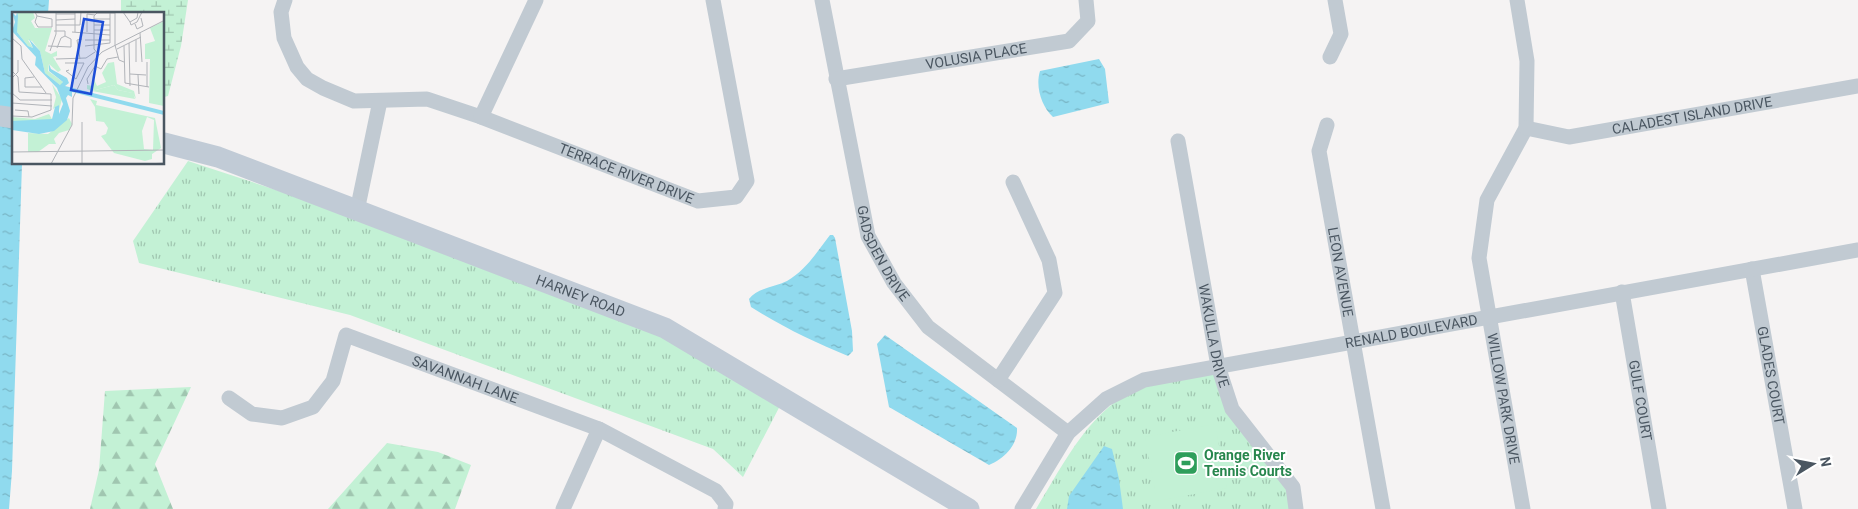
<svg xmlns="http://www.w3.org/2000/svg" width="1858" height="509" font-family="Roboto,sans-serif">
<defs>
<pattern id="grass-tufts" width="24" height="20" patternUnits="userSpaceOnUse" patternTransform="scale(1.25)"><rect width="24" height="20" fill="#c3f1d5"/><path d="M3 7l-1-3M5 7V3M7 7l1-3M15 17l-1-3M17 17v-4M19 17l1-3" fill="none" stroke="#a0c6b0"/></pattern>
<pattern id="forest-firs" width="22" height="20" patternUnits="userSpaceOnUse" patternTransform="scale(1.25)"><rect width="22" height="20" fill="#c3f1d5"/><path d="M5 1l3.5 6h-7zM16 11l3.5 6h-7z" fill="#a0c6b0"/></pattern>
<pattern id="wetland-marsh" width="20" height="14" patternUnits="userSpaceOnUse" patternTransform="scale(1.25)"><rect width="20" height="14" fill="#c3f1d5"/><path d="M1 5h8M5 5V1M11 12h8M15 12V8" fill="none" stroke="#a0c6b0"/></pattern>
<pattern id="water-ripples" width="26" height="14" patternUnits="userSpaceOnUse" patternTransform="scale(1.25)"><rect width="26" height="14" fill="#90daee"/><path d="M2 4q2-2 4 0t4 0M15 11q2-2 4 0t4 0" fill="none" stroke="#78b4c4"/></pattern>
</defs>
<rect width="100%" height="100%" fill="#f5f3f3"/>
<path fill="url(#grass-tufts)" d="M188 161 377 223 637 320 783 400 743 477 713 449 350 315 139 263 133 241Z
M1214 371 1289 492 1292 509H1036C1065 462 1091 405 1146 385 1167 378 1192 375 1214 371Z"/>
<path fill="url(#forest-firs)" d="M191 387 155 464 173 509H90L99 470 105 391Z
M387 443 438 452 471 465 455 509H328Z"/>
<path fill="url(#wetland-marsh)" d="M121 0H188L181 46 168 96 164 97V14H121Z"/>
<path fill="#c3f1d5" d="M1215 424 1227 488 1157 501 1145 437Z"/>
<path fill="url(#water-ripples)" d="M0 0H49L48 14H14V164H22L12 471 9 509H0Z
M1099 59 1105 69 1109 103 1053 117C1042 107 1035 87 1040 71Z
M830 235H833L835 238 852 331 853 351 848 356C814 342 782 327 751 307L749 299C757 288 775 287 787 281 806 270 817 252 830 235Z
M885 335 1017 428C1018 445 1004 459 989 465L889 407 877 344Z
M1104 446 1112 449 1119 479 1123 509H1067L1069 496Z"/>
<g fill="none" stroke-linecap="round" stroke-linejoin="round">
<g stroke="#c1cad2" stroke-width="15">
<path id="s1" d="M285 0 281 12 284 38 297 67 307 79 323 88 354 101 427 99 481 117 698 201 736 197 747 181 713 0"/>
<path id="s2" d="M822 0 868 236 894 283 928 327 1068 433"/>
<path id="s3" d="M1517 0 1527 61 1526 128 1487 200 1479 258 1523 509"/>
<path d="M1330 57 1341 34 1335 0"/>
<path id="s4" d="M836 79 1069 41 1088 21 1086 0"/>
<path d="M481 117 536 0"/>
<path id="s5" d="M1327 125 1319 151 1383 509"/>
<path id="s6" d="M1526 128 1569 137 1858 86"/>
<path id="s7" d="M1178 141 1218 366 1232 409 1293 487 1296 509"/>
<path d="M357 211 380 101"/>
<path id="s8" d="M1752 269 1795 509"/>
<path id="s9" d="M1622 292 1659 509"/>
<path d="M998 380 1055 293 1049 260 1013 182"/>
<path id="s10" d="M229 398 252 414 282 418 313 407 333 381 346 335 599 429 716 491 726 504 725 509"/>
<path d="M563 509 599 429"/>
<path id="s11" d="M1022 509 1068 433 1106 399 1144 380 1858 250"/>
</g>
<g stroke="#c1cbd6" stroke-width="21">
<path d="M0 116 14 118"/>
<path id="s12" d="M164 143 218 157 665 328 969 509"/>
</g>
</g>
<defs>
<symbol id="stadium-square" viewBox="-11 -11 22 22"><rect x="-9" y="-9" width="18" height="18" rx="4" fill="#2e9e5b" stroke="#fff"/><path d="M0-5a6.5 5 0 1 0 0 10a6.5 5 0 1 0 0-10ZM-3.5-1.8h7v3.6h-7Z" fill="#fff"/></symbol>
</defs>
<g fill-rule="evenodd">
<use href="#stadium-square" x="1172" y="449" width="28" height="28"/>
</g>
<g text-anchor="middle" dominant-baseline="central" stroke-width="4" stroke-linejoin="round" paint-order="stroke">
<g font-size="14" fill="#4a5661" stroke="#fff">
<text stroke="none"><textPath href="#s4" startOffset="142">VOLUSIA PLACE</textPath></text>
<text stroke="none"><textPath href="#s6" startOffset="169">CALADEST ISLAND DRIVE</textPath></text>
<text stroke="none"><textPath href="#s1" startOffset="424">TERRACE RIVER DRIVE</textPath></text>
<text stroke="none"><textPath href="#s2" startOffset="262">GADSDEN DRIVE</textPath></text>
<text stroke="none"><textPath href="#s5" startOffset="150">LEON AVENUE</textPath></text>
<text stroke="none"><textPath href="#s12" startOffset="444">HARNEY ROAD</textPath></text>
<text stroke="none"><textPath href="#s11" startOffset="454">RENALD BOULEVARD</textPath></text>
<text stroke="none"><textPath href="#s7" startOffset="198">WAKULLA DRIVE</textPath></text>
<text stroke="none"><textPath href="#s8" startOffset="108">GLADES COURT</textPath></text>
<text stroke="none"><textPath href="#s10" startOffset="299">SAVANNAH LANE</textPath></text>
<text stroke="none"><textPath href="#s3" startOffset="412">WILLOW PARK DRIVE</textPath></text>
<text stroke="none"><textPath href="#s9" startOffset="110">GULF COURT</textPath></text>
</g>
<g font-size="14" font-weight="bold" fill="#27864d" stroke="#fff" text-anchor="start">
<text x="1204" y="455">Orange River<tspan x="1204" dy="16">Tennis Courts</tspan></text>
</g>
</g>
<g transform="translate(12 12)">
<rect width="152" height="152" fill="#f5f3f3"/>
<path d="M152 9V94L137 91 138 47H133V32L143 29 138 16ZM102 73 106 78 121 81 123 87 80 79Z" fill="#c3f1d5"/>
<path d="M5 0H21L23 6 19 9 23 16H40L33 39 39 42 45 39V44L41 45 49 58 46 60 37 52 36 59 51 70 49 74 33 61 28 39 20 29 16 28 21 36 16 34 5 20ZM102 50 105 72 122 79 124 87 120 81 106 78 102 73 80 79 75 77V73L81 74 80 63 85 74 94 70 90 61 96 51ZM57 106 60 112 57 118 47 121 42 127 44 132H37L26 140H16V121L36 122Z" fill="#c3f1d5"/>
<path d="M40 72 50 87 46 102 47 93 41 97 44 85ZM78 87 85 89 84 93 143 106 149 136 140 142V147L133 149 102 141 89 124 94 122 96 116 92 110 84 109 83 95ZM135 105 142 108 141 138 132 137 130 119ZM37 102 40 107 33 110 0 109V105L23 107Z" fill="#c3f1d5" fill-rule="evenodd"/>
<path d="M0 0 4 4 5 0 6 4 5 20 16 34 21 36 17 27 28 39 33 61 48 73 51 70 37 59V52L39 57 55 66 57 71 53 74 152 99V103L60 80V85L56 83 54 86 58 99 55 108 42 119 27 122 0 118V109L40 107 43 95 47 93V102L51 92 45 76 23 53 24 45 0 19 3 10Z" fill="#90daee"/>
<path fill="none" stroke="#b1b4b9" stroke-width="1" d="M23 0 25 4 40 7V15H26L23 10 25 4M63 0V20M103 0V33L107 48 112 50M111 0 118 10 125 6 126 0M44 2H63M82 7H98M44 8 63 7M118 10 119 13 125 10 130 0M123 12 125 17 131 14 129 6M44 13H68L69 0M82 13H98M82 18H98M60 20 98 23M75 20V2L83 3M128 21 130 50M0 26 9 34 10 47M73 28H98M124 28V50M117 31 118 74M36 34 59 35V27L53 24V19H42M73 34 98 31V1M112 34 113 71 137 75M45 36 49 26 53 24M105 37 129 25M38 39 44 22V0M87 43 82 37V4L85 1H103M10 47 34 81M44 47 74 46 83 40M68 47 65 28 70 27M53 51H72L64 67 54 59 57 58M0 59 6 65 7 80M118 62 134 63M126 63 127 82M22 65 13 66V75H30M0 66 6 60V48M76 72 75 67 83 54 89 57 95 47 106 45M135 75V50M0 81 8 88H40M0 91 40 94M3 98 16 99 17 105M0 104 20 105 39 98V82L7 80M70 110V152M0 140 153 138M39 152 60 113 61 86 76 55 90 40 153 8M135 152 153 151"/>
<path fill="#1d4ed8" fill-opacity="0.15" stroke="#1d4ed8" stroke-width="2.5" d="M72 7 91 10 79 82 59 78Z"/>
<rect width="152" height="152" fill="none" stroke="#4a5661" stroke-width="2.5"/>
</g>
<g transform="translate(1813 464) rotate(80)" stroke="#ffffff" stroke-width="4" paint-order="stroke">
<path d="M0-4L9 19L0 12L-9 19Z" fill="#4a5661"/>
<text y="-8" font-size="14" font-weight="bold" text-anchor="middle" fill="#4a5661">N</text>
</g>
</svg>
